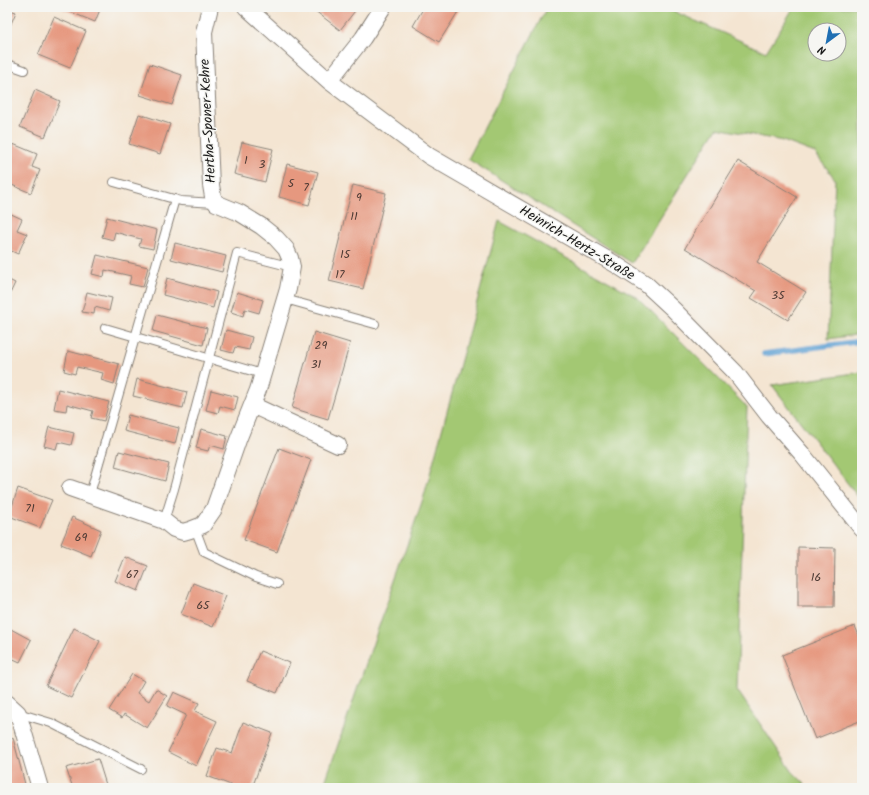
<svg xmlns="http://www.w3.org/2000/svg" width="869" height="795" font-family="Kalam,sans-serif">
<rect width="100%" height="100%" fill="#f6f6f2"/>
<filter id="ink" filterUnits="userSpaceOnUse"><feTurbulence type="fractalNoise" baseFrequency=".025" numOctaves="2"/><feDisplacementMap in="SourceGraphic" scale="8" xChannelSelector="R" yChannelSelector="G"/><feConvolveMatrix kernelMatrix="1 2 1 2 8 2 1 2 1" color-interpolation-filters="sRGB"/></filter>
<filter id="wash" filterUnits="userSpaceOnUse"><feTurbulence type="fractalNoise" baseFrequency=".012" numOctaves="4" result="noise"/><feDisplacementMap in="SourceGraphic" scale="16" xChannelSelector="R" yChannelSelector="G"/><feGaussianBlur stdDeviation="0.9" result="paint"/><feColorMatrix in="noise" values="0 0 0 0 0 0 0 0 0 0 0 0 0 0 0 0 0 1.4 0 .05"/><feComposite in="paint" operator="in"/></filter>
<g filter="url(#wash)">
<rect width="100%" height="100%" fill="#f4e5d2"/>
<path fill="#a3c873" stroke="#607248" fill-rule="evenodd" d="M547 7H664L766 52 794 7H862V334L828 339 835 179 815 153 783 141 717 128 632 263 468 159ZM815 30H839V54H815Z
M499 221 637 297 747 407 737 690 792 771 809 788H323L424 496Z
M862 372V502L772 385Z"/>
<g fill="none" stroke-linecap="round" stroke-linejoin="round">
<path stroke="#61a2d4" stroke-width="5.5" d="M764 354 862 341"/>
</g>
<g id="blocks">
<path fill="#e6987f" d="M64 7H101L95 22 63 9Z
M310 7H358L340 30Z
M424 7H461L439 42 413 26Z
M7 9 16 12 7 33Z
M54 17 86 31 70 68 38 55Z
M150 64 182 75 172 105 140 95Z
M35 90 60 101 45 137 20 127Z
M139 114 170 124 160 154 129 144Z
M242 142 273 149 265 182 234 174Z
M13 144 37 154 32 167 40 170 31 193 7 183V159Z
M738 161 797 197 757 262 806 292 788 320 751 298 756 291 685 248Z
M287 164 318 172 309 205 279 197Z
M353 185 386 193 363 289 329 281Z
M7 212 22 219 17 230 27 234 18 254 7 249Z
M107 217 157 230 153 249 139 246 141 239 129 236 115 232 113 240 102 237Z
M175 243 226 256 222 272 171 259Z
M97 255 148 267 143 287 129 284 131 276 105 270 104 277 92 274Z
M167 278 217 292 213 308 163 295Z
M7 279 15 283 7 300Z
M87 292 112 298 109 311 95 307 94 314 82 312Z
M237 292 263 300 259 313 245 309 243 316 231 312Z
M157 315 207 328 203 345 153 331Z
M226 330 252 337 249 350 235 347 233 353 221 350Z
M314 332 350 343 328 419 292 408Z
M68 351 119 364 114 384 101 380 103 373 77 367 75 374 64 371Z
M137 379 187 392 183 408 133 396Z
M58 389 109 402 104 421 91 418 93 411 67 404 66 411 54 409Z
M211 390 238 397 235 410 220 406 218 413 206 410Z
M128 415 179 428 175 444 124 431Z
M49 427 74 433 71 445 58 442 56 449 44 446Z
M201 429 227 436 224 449 210 445 208 451 196 448Z
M279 448 311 460 277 552 244 540Z
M119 451 169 464 165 481 115 467Z
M18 488 52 500 40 528 9 516Z
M72 517 101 530 91 556 61 544Z
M798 547 835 548 834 607H798Z
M125 557 148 566 138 591 115 581Z
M193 583 226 596 213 627 181 614Z
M855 626 862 643V720L815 739 782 655Z
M9 628 31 640 20 662 7 656V632Z
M74 628 100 641 71 698 46 686Z
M260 651 290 663 277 693 247 681Z
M132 674 144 681 137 693 149 701 156 689 167 696 147 728 124 714 122 718 109 710Z
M174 692 199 703 195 711 217 721 196 766 168 752 186 715 167 706Z
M243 722 272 733 252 788H239L207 776 217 748 232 753Z
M13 738 26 788H7V740Z
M98 759 107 788H73L66 768Z"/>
</g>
</g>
<g filter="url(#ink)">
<use href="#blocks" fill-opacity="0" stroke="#888077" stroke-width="1"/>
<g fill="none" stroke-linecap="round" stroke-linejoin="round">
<defs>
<path id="service" d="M7 64 24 70
M114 182 181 201 216 203
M285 299 375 324
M105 328 262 374
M90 494 175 199
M164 521 174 489 237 253 292 267
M195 528 204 552 256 577 277 584
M18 713 51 723 141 769"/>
<path id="minor" d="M246 7 329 81 429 156 615 264 646 284 673 309 735 372 769 416 803 455 862 529
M329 81 363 38 383 7
M252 405 338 445
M70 488 164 521 174 529 183 532 190 530 203 525 214 509 238 440 258 390 288 289 292 267 290 258 286 249 276 238 261 226 240 213 216 203 213 197 211 185 204 32 210 7
M7 703 18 713 40 788"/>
</defs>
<use href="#service" stroke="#888077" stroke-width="10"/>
<use href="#minor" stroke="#888077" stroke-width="18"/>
<use href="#service" stroke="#fff" stroke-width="8"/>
<use href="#minor" stroke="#fff" stroke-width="16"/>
</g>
</g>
<g text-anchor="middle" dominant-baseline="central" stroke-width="3" stroke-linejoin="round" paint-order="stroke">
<g font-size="12" fill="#4e3b35">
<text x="246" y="160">1</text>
<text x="262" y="164">3</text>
<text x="291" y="183">5</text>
<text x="306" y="187">7</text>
<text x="359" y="197">9</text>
<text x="354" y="216">11</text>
<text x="345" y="254">15</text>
<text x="340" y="274">17</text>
<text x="778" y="295">35</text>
<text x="321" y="345">29</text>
<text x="316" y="364">31</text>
<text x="30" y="508">71</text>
<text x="81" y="537">69</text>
<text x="132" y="574">67</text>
<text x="816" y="577">16</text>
<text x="203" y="605">65</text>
</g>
<g font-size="14" fill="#1c1c1c" stroke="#f6f6f2">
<text transform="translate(208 121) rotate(-93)">Hertha-Sponer-Kehre</text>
<text transform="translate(577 243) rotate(31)">Heinrich-Hertz-Straße</text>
</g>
</g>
<rect width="869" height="795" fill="none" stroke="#f6f6f2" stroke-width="24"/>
<g transform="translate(827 42) rotate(212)"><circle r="19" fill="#f6f6f2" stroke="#9f9f9c"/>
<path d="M0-3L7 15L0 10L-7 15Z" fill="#1f6fb2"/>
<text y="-6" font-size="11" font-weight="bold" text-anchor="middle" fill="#1c1c1c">N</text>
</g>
</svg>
